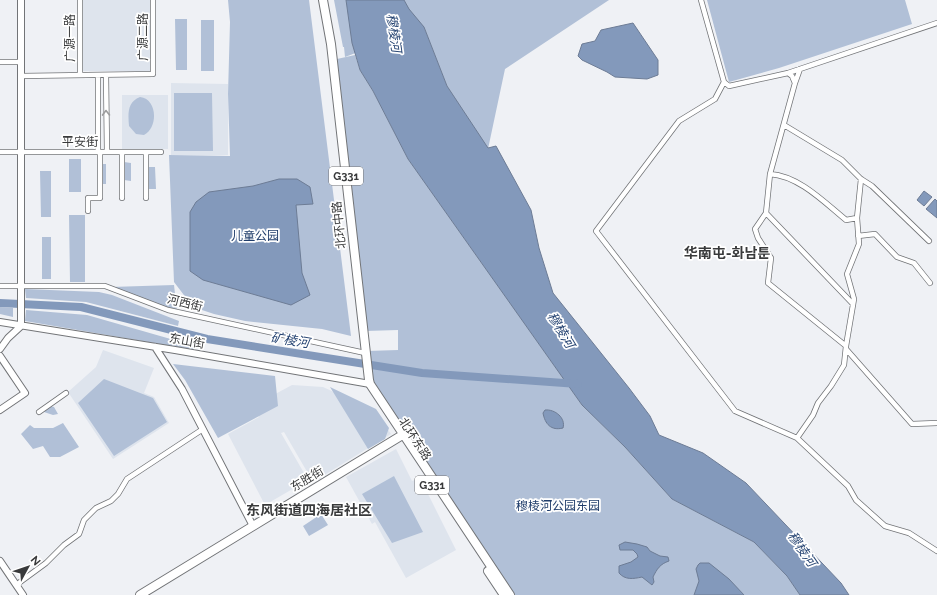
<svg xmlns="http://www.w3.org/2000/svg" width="937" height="595" font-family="Raleway,'Noto Sans SC','Noto Sans KR',sans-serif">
<rect width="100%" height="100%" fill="#eff1f5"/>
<path fill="#dee4ed" d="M83 0H151V71H83Z
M171 83 228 84V155H171Z
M122 95H168V149H122Z
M103 350 154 368 144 393 154 397 169 423 113 459 68 392 96 367Z
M292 385 323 387 375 411 391 434 313 482 284 432 281 433 308 480 265 505 228 434 259 417 253 406Z
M396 449 412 481 420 478 456 550 406 578 375 522 372 524 346 477Z"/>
<path fill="#b1c0d7" d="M228 0H309L351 336 322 329 245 321 214 314 193 307 174 282 169 155 230 156 228 94 230 22Z
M334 0H609L505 69 488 149 447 86 424 27 345 57 344 47H343Z
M707 0H905L912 24 779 68 729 82Z
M175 19H187V70H176Z
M201 20H214V71H201Z
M355 55 360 70 374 93 408 159 582 405 625 447 672 499 754 542 787 576 800 595H512L372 383 367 351 398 350V330L366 331 365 329 337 59Z
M174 93H212L213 151H174Z
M140 97C158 99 158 128 144 135L136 134 129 126C128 114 127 102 140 97Z
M69 159H81V192H69Z
M124 162 131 163V181L124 180Z
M102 164H106V184H101Z
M147 167H155L156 189H148Z
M40 171H51V217H41Z
M69 215H85V282H70Z
M42 237H51V279H42Z
M174 285 177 311 167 308 111 287Z
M25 289 99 292 112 295 179 321 178 326 86 302 26 298Z
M0 307 13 308V317L0 314Z
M26 310 87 315 195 346V350L25 321Z
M173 364 275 376 278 406 218 438 185 380Z
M104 379 153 398 167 422 114 456 78 403Z
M330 387 376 409 389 428 385 439 368 449Z
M50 406 54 407 58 414 53 415 44 412Z
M63 423 79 447 60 457H50L43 446 33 449 21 434 30 425 34 428H53Z
M394 476 423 532 392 543 362 494Z
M321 514 328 525 309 536 303 526Z"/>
<path fill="#8399bb" stroke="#6d7c95" d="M346 0H404L409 9 424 27 447 86 488 148 496 146 531 210 539 248 553 293 629 388 650 416 659 435 703 453 746 483 841 583 849 595H800L787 576 754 542 672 499 625 447 582 405 408 159 373 91 360 70 352 43Z
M633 23 658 60V75L647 79 615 77 607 72 582 60 578 56 582 44 595 41 601 30Z
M279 179H297L310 187 313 204 296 205 302 273 310 295 291 305 203 280 190 271V212L196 202 209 192 253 186Z
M924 191 932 197 924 206 917 200Z
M935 199 937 201V218L926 209Z
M545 410C555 409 566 418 563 428 551 431 545 424 543 413Z
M625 542 637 544 647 547 650 551 660 556 668 557 669 561C660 564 657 569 653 577L654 582 652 585 642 577C633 579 625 580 619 573V566L631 562 638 557 637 554 633 550H620L619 545Z
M700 563H709L729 579 744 595H694L699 581 696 569 698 565Z"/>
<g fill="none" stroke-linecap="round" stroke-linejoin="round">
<path stroke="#8399bb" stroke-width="8" d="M0 303 81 307 207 339 422 373 578 384"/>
<defs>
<path id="street" d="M701 0 724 82 729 86 788 73 792 76 795 83 770 174 766 213 755 229 758 238 771 258 768 283 846 346 844 365 831 386 818 403 813 415 797 438 848 486 856 500 885 526 909 533 937 551
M0 62H21
M788 73 937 23
M80 75V0
M98 75V152
M106 75 107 152
M21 76 153 74V0
M724 82 715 99 679 121 596 231 735 411 797 438
M795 83 800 69
M784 125 842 160 861 179 872 186 929 241
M0 152H161
M146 152V198
M770 174C799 176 824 202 846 220L857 218
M122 198V152
M88 211V198H100V152
M766 213 853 304
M858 236 875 234 897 257 914 263 930 283
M0 286H105L168 310 365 353
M846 346 854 299 847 274 859 244 857 218 861 179
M846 349 912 424 937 423
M39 412 66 393
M16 585 46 563 64 545 79 534 84 520 96 508 111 501 118 494 127 479 203 429"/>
<path id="secondary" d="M0 322 175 350 370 384
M155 347 182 389 253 526
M0 349 8 338 21 326V0
M0 356 25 393 0 410
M0 561 23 595"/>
<path id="highway" d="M323 0 331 44 369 380 370 384 510 595
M488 571 504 595
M140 595 404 434"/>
</defs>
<use href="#street" stroke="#727477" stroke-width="6"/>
<use href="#secondary" stroke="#727477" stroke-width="8"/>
<use href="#highway" stroke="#727477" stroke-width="10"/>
<use href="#street" stroke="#fff" stroke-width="4.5"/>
<use href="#secondary" stroke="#fff" stroke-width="6"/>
<use href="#highway" stroke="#fff" stroke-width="8"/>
</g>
<defs><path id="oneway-chevron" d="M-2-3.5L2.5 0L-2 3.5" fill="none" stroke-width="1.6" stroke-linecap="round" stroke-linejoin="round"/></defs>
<use stroke="#9c9c9d" href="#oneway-chevron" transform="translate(106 113) rotate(-91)"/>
<g text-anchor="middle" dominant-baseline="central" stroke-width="3.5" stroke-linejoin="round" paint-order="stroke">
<g fill="#fff" stroke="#747576" stroke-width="1">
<rect x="329" y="167" width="34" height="18" rx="3"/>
<rect x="415" y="476" width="34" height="18" rx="3"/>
</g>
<g font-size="11" font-weight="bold" fill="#393a3b">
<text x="346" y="176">G331</text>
<text x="432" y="485">G331</text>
</g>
<g font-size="12" fill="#393a3b" stroke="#fff">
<text transform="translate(143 37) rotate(-90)">广源二路</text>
<text transform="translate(70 38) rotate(-90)">广源一路</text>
<text x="80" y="142">平安街</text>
<text transform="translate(339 225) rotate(-96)">北环中路</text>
<text transform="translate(185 303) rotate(14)">河西街</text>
<text transform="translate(187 341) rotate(10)">东山街</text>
<text transform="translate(415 439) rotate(57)">北环东路</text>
<text transform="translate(307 479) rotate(-31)">东胜街</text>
</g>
<g font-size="12" fill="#1f3c6a" stroke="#fff">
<text x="255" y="236">儿童公园</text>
<text x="558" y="506">穆棱河公园东园</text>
</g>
<g font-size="13" font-style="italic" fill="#274573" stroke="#fff">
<text transform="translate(394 33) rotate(82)">穆棱河</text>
<text transform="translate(561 330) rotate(59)">穆棱河</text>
<text transform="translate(290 340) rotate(9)">矿棱河</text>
<text transform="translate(802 549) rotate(55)">穆棱河</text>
</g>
<g font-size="14" font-weight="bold" fill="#393a3b" stroke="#fff">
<text x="727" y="253">华南屯-화남툰</text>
<text x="309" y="510">东风街道四海居社区</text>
</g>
</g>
<g transform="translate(28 567) rotate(50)" stroke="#ffffff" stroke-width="3" paint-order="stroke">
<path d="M0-3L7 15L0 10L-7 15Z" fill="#393a3b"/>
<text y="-6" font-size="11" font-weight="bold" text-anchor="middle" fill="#393a3b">N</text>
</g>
</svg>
